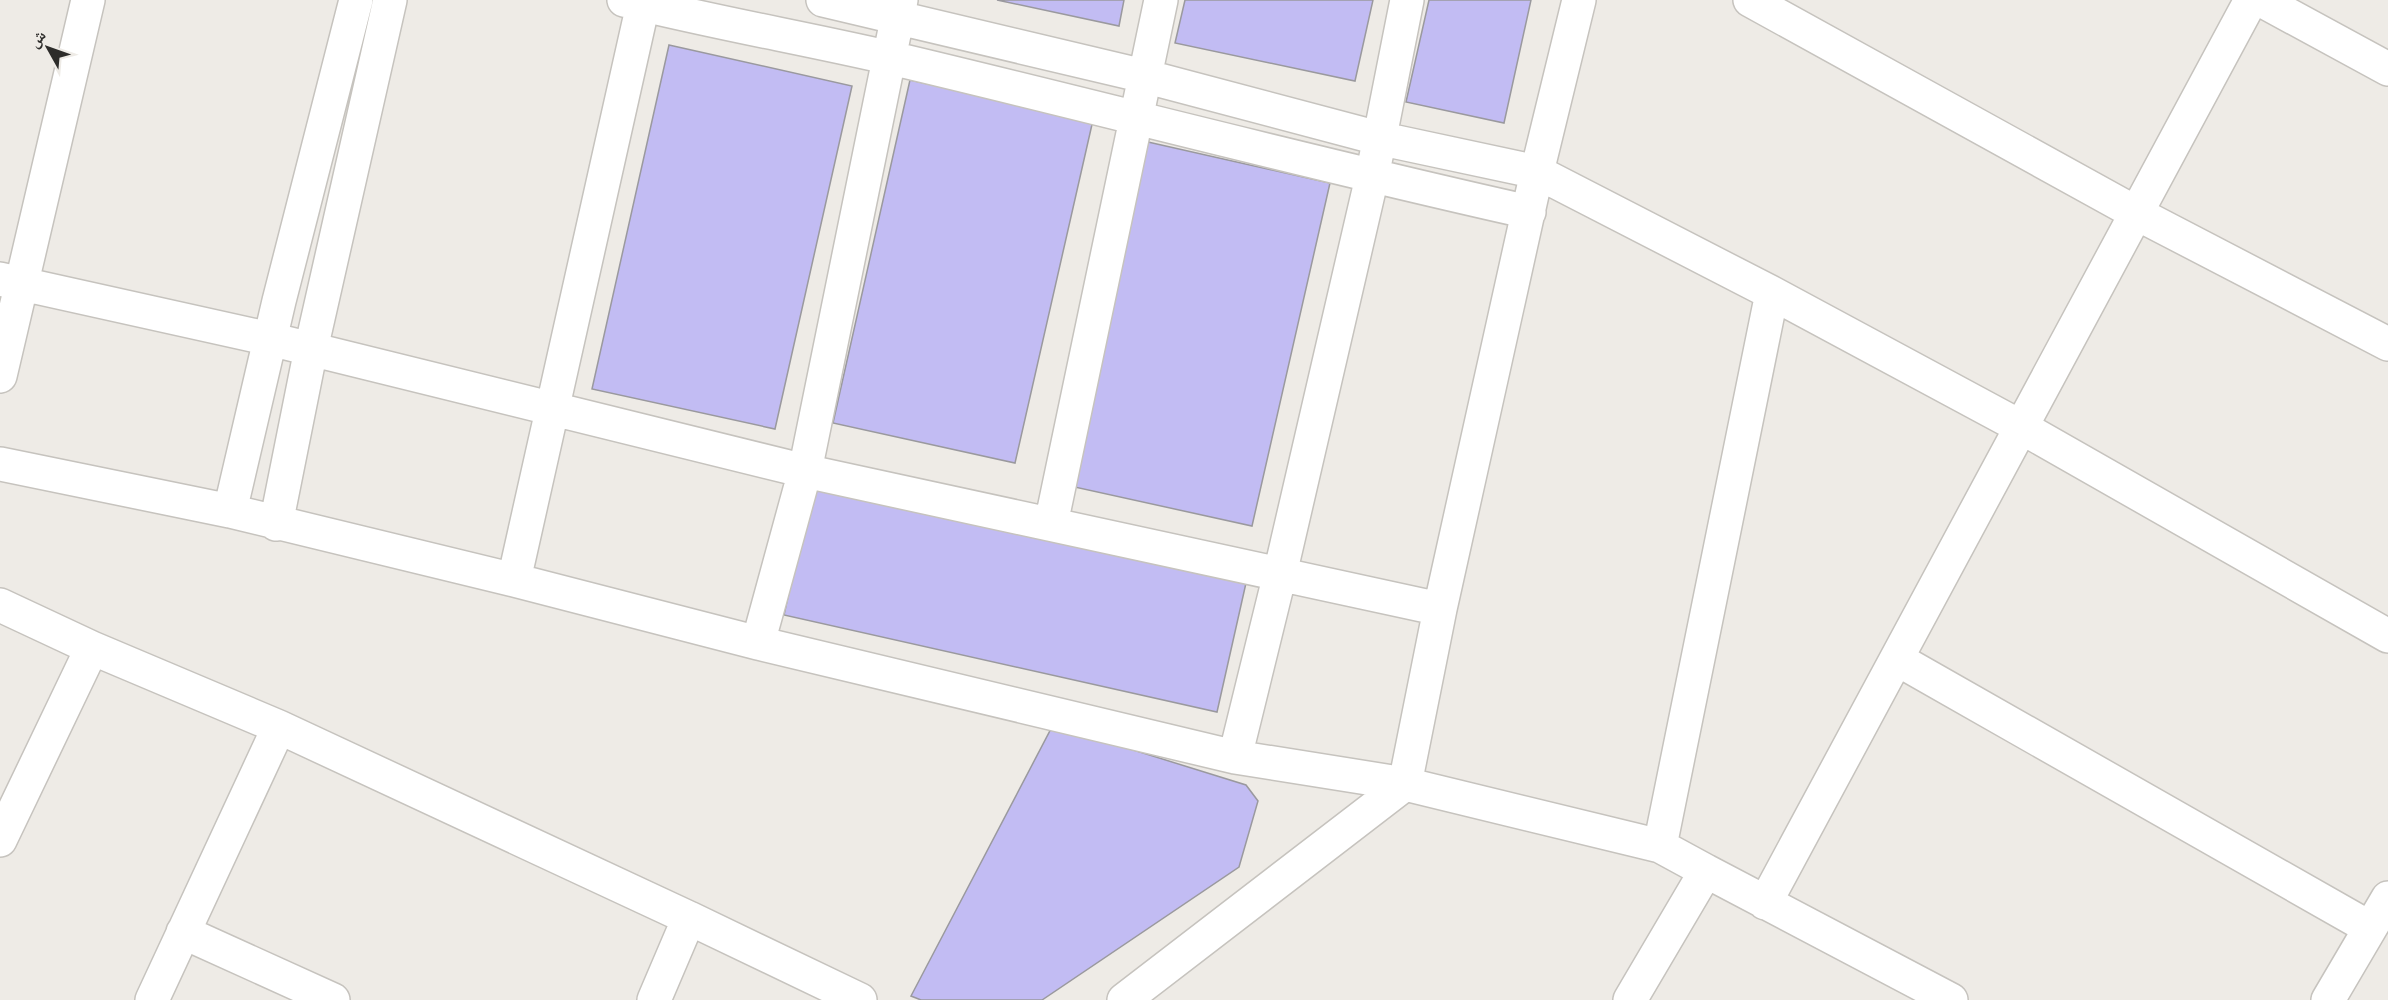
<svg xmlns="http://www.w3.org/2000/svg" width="2388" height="1000" font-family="'IBM Plex Sans','Noto Naskh Arabic',sans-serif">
<rect width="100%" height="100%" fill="#eeebe6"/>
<path fill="#c2bcf3" stroke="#9a999e" stroke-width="1.5" d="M997 0H1124L1119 26Z
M1185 0H1373L1355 81 1175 43Z
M1429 0H1531L1504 123 1406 102Z
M669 45 852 86 775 429 592 389Z
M910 80 1093 120 1015 463 833 423Z
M1148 142 1330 183 1252 526 1070 486Z
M812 486 1246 583 1217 712 784 615Z
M1053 725 1246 785 1258 801 1239 867 1042 1000H921L911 996Z"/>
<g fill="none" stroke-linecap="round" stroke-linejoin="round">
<defs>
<path id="street" d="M624 0C719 24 816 40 912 63 1117 112 1322 166 1529 212
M823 0 1144 76 1378 138 1537 172 1772 293 2021 427 2388 636
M1407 0 1372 177 1280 574 1235 757 1405 784 1440 609
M1750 0 2136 213 2388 344
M2261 0 2388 69
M0 279 270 339 805 471 1440 609 1537 172 1579 0
M0 376 88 0
M0 464 230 511 514 580 758 643 805 471 901 0
M230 511 279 301 356 0
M276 524 311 349 390 0
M1051 524 1161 0
M514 580 644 0
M0 605 92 648
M758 643 1235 757
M1897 659 2370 928
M0 840 92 648 279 727 689 918
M1660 846 1772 293
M1706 871 1951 1000
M1765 903 2251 0
M183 932 333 1000
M152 1000 279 727
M654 1000 689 918 860 1000
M1124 1000 1405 784 1660 846 1706 871 1630 1000
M2328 1000 2388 898"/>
</defs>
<use href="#street" stroke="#c6c3be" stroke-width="36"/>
<use href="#street" stroke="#fff" stroke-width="33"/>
</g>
<g transform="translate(48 48) rotate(310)" stroke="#eeebe6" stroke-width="4.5" paint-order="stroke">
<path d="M0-4.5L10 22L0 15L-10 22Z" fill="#2d2c2a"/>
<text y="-9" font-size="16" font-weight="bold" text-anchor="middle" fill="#2d2c2a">ش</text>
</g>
</svg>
